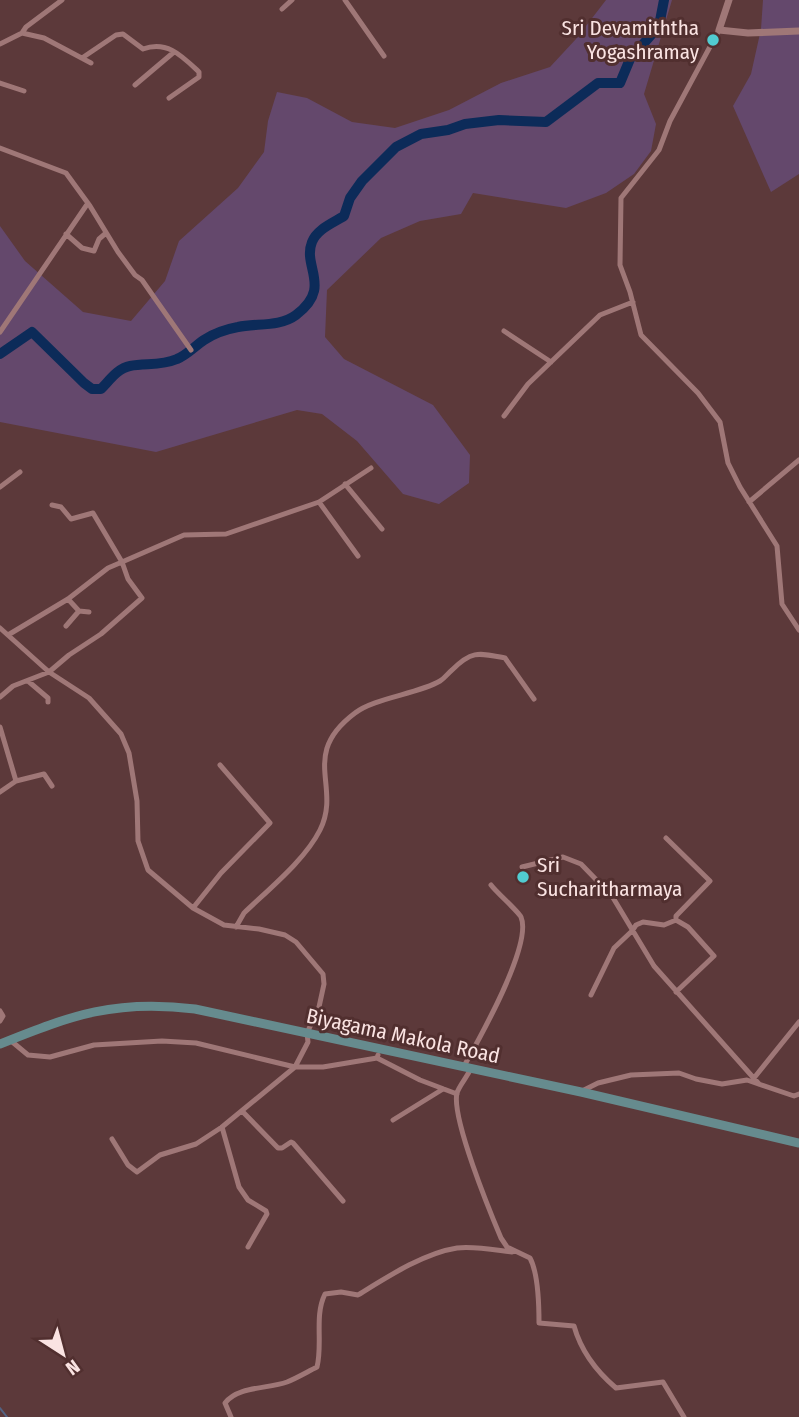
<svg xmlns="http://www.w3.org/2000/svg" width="799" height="1417" font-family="'Fira Sans Condensed',sans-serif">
<rect width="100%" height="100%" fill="#5c393a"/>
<path fill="#64486c" d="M606 0H672L644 94 656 124 651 151 634 174 606 193 566 208 473 193 461 214 420 221 381 238 327 290 325 337 344 359 433 405 470 455 469 483 439 504 403 494 357 441 322 414 297 410 156 452 0 422V226L25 261 83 312 131 321 165 281 179 241 238 188 264 152 268 121 277 92 307 98 352 122 395 128 449 110 501 83 550 67 576 39Z
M763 0H799V174L771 192 733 106 751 74 761 29Z"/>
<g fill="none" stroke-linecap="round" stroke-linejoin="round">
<path stroke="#536282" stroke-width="2" d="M0 1408 7 1417"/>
<path stroke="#0c2b59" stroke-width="10" d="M0 354 32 332 84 383 92 389H101C109 381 118 368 130 366 146 363 161 366 177 359 187 355 195 346 204 340 213 334 227 329 238 327 256 323 280 327 296 315 333 287 302 267 312 242 317 229 333 223 344 216L350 198 362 181 396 147 421 134 448 130 465 124 499 120 546 122 598 83H620L630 59 659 26 664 0"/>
<path stroke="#9f7777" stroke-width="5" d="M345 0 384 56
M282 9 292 0
M719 30 670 121 659 150 621 198 620 265 630 292 641 335 698 393 720 422 728 463 740 487 777 546 782 604 799 630
M22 33 44 38 91 63
M0 44 22 33 26 27 62 0
M82 58 116 35 123 34 143 49C167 40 182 56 199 72V77L169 98
M0 83 24 91
M135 85 174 52
M0 148 66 173 90 206 118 252 135 275 142 280 191 350
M66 234 82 248 94 251 99 239 106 233
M504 331 551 362
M0 332 88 203
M504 416 528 384 600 315 633 302
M345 484 382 529
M0 487 20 472
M319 502 358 556
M749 502 799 460
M68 599 79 611 89 612
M66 626 79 611
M0 628 49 672 69 655 101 634 142 598 128 579 122 562 184 535 226 534 319 502 371 468
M8 635 68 599 108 568 122 562 93 513 71 519 61 507 52 505
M28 681 48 698V702
M0 697 13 686 49 672 89 698 121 734 129 753 137 801 138 841 148 870 193 908 224 925 259 929 285 935 296 942 323 974 324 984 319 1007 307 1033 308 1042 295 1067 222 1127 196 1144 160 1155 137 1172 128 1165 112 1139
M0 727 16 781 0 792
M16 781 44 774 52 786
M666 838 710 881 676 916V920L688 927 714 956 676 992
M522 867 563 857 581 864 612 896 654 966 759 1084
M193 908 221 873 270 823 220 765
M236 927 244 913C269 889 305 860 320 830 342 786 299 755 355 713 374 698 418 694 440 681 445 678 448 673 452 670 472 650 479 653 505 658L534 699
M591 995 614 948 632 931 636 925 643 922 664 925 676 920
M0 1011 3 1016 0 1021
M10 1040 28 1055 50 1057 94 1045 162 1041 196 1043 295 1067H323L377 1058
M378 1055 377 1058 420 1080 457 1094
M463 1068C478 1041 533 945 521 917 518 911 497 893 491 885
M470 1070C467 1077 459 1086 457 1093 451 1117 490 1212 501 1238L507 1247 530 1258C538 1273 539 1305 539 1323L574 1326C581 1351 596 1371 616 1388L663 1382 684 1417
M754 1078 799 1022
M582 1091 598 1083 631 1075 679 1073 696 1079 722 1084 747 1080 794 1096 799 1094
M242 1111 278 1148H282L291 1142 293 1143 343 1201
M393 1120 443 1089
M222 1127 239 1187 248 1200 266 1211 267 1214 248 1247
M231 1417 225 1403C238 1386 268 1389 287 1382 297 1378 307 1372 317 1367 323 1343 314 1316 325 1294L341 1292 358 1295C387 1277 424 1253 457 1248 475 1246 495 1250 512 1252"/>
<path stroke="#9f7777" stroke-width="7" d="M729 0 719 30 748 33 799 31"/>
<path stroke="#668b8e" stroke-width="9" d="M0 1044C72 1015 116 999 195 1009L581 1092 799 1143"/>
</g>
<g fill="#51ccd1" stroke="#512f2f" stroke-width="2.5">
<circle cx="713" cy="40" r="7"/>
<circle cx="523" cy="877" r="7"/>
</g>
<g text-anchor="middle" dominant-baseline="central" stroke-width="6" stroke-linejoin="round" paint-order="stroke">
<g font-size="21" fill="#fae3e2" stroke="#512f2f" text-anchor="end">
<text x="699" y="28">Sri Devamiththa<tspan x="699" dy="24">Yogashramay</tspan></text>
<text x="537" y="865" text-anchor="start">Sri<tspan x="537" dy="24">Sucharitharmaya</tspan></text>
</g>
<g font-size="21" fill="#fae3e2" stroke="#512f2f">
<text transform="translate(403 1036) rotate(12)">Biyagama Makola Road</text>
</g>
</g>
<g transform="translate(63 1354) rotate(144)" stroke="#512f2f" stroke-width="5" paint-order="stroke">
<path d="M0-5L12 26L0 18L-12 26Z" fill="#fae3e2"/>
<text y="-10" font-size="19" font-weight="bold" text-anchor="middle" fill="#fae3e2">N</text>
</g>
</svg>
